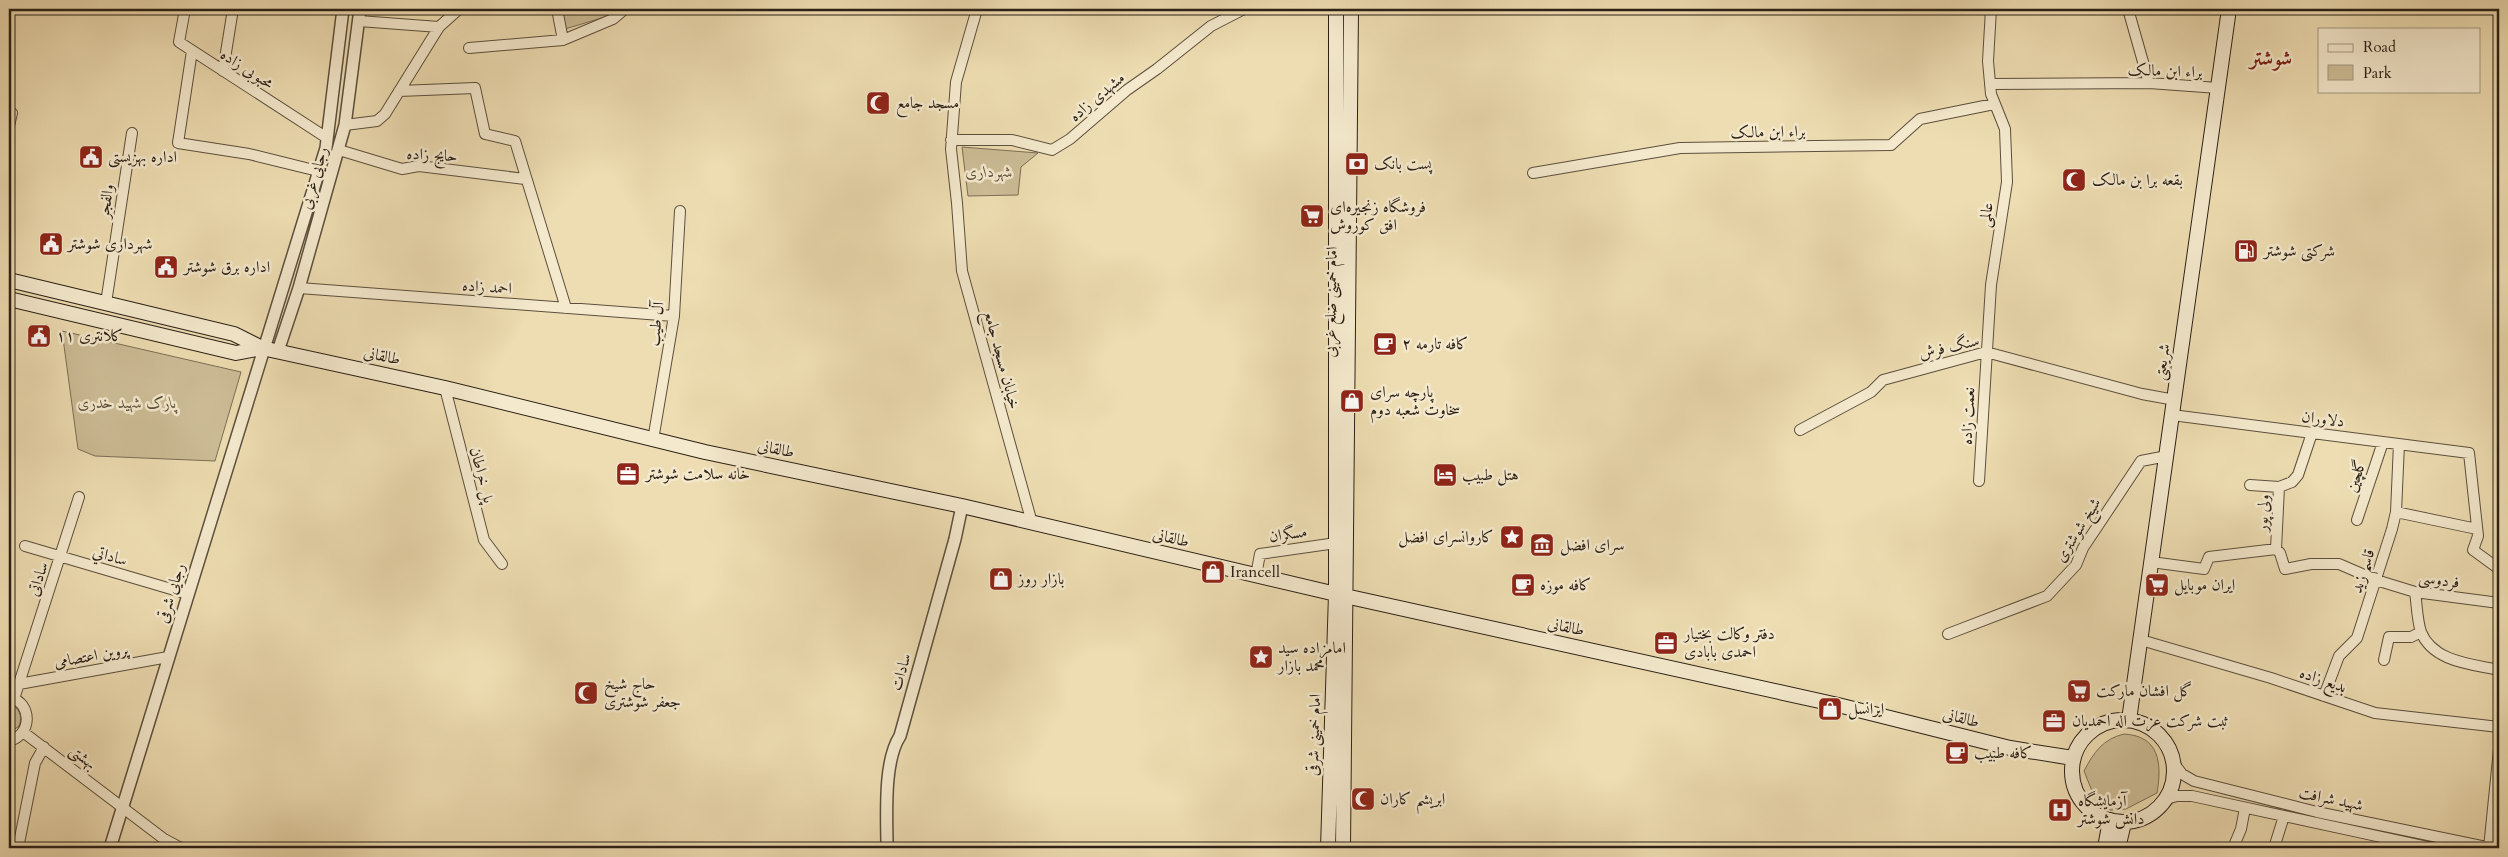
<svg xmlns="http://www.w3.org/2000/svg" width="2508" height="857" font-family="Cardo,Amiri,serif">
<rect width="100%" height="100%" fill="#eeddb2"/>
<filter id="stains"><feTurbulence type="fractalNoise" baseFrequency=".004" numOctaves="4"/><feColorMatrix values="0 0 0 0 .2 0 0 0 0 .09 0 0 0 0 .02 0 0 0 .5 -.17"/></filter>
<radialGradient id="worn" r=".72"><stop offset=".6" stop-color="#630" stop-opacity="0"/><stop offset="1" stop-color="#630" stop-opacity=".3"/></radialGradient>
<path fill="#cdbd97" stroke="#7c6e56" d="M562 9H611L612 12 605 17 565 29Z
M962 147 1038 153 1021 167 1018 195 968 196Z
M62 331 241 372 215 461 95 456 78 449Z
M9 704C19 707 23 716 19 726L9 733Z
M2124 734C2160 736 2162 764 2157 793L2126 809 2110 810 2092 791 2084 771C2094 752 2103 739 2124 734Z"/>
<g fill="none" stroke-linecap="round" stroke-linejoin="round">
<defs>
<path id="minor" d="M185 9 179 42 327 138
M557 9 563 40
M977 9 956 82 951 149 957 203 962 271 1032 523
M2128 9 2149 83
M359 21 439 27
M469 48 563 40 613 19 625 9
M192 51 178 143 249 154 318 171
M223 71 233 9
M1990 84 2149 83 2218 88
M399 91 475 88 485 134 515 141 566 308
M345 125 377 121 385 114 439 27 459 9
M9 126 12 113
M951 140H1012L1052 150 1070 139 1127 90 1157 69 1211 26 1244 9
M339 150 402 169 419 166 525 179
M1533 173 1680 148 1891 145 1920 119 1994 104
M299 288 674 316
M106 303 132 133
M445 388 484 540 502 564
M2172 415 2469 453 2478 536 2473 550 2499 569
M1800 430 1871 392 1883 380 1986 352 2142 394 2175 400
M653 440 674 316 680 211
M1979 481 1991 285 2007 182 2005 129 1991 94 1988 61 1991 9
M2250 485 2279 487
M2396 512 2477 529
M2357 520 2383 442
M25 546 188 594
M2276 549 2280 553 2285 569 2311 564H2339L2376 580 2415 592 2499 603
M2276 549 2279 487 2292 482 2298 475 2312 433
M2151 562 2204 569 2209 557 2276 549
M1257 570 1260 554 1336 543
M2415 592C2417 605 2417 620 2421 632 2433 662 2472 664 2499 670
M1948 634 2047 596 2076 565 2083 548 2141 461 2167 456
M2141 640 2271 678 2375 713 2499 727
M2384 660 2389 637H2411L2421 632
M19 684 168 657
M2324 696 2339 656 2357 638 2392 529 2396 512 2399 444
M14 699 79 497
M23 732 164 839 181 848
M9 741C32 735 33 704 10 697
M2173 762 2182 774 2194 781 2317 812 2491 848
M2166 799 2177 796H2192L2432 848
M18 848 35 763 44 747
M2233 848 2241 829 2245 808
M2274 848 2284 816
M2489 848 2499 749"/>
<path id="tertiary" d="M278 351 299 288 345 125 360 9
M110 848 326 148 343 9
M887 848C887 817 883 762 900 736L955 539 962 506"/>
<path id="secondary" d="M9 280 234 334 262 348 236 353 9 299
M262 348 445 388 705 452 962 506 1336 594 1838 705 2010 748 2073 758
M2072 771a51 51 0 1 1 102 0a51 51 0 1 1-102 0Z
M2129 720 2229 9
M1328 848 1336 594V9
M1343 848 1351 9
M2105 848 2110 820
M2118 848 2124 823"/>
</defs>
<use href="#minor" stroke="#5c4f3d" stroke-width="12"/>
<use href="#tertiary" stroke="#5c4f3d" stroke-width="14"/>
<use href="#secondary" stroke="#2b2016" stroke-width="16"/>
<use href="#minor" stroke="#f4e9cd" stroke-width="10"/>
<use href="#tertiary" stroke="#f4e9cd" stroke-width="11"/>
<use href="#secondary" stroke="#f4e9cd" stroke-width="14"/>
</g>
<defs>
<symbol id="mosque-square" viewBox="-11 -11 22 22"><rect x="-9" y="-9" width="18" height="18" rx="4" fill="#8f2418" stroke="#f4e9cd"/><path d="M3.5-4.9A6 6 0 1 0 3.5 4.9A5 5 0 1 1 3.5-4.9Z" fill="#fff"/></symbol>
<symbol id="civic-square" viewBox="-11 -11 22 22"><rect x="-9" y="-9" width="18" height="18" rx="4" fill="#8f2418" stroke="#f4e9cd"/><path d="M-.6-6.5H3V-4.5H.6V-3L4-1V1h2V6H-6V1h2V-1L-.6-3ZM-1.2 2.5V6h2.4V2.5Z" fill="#fff"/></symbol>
<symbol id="bank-square" viewBox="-11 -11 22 22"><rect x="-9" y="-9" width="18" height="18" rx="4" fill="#8f2418" stroke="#f4e9cd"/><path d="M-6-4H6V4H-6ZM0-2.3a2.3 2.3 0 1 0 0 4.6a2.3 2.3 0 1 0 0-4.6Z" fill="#fff"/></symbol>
<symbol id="supermarket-square" viewBox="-11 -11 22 22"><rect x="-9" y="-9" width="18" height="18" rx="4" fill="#8f2418" stroke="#f4e9cd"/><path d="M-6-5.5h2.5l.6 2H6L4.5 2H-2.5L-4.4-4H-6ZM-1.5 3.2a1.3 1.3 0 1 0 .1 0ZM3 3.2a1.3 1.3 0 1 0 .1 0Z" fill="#fff"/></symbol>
<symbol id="fuel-square" viewBox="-11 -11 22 22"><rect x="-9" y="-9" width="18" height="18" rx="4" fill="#8f2418" stroke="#f4e9cd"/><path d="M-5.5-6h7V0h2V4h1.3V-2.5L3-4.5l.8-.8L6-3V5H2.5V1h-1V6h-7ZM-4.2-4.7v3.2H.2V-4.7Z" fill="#fff"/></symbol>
<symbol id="cafe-square" viewBox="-11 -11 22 22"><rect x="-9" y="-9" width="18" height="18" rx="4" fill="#8f2418" stroke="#f4e9cd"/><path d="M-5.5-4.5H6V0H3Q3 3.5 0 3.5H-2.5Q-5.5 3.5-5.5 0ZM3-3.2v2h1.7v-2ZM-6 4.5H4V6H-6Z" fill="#fff"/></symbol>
<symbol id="shop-square" viewBox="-11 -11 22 22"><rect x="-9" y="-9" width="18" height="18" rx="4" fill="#8f2418" stroke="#f4e9cd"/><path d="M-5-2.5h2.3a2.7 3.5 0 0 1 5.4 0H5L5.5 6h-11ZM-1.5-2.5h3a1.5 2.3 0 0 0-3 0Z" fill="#fff"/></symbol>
<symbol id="office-square" viewBox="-11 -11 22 22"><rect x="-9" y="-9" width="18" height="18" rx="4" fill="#8f2418" stroke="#f4e9cd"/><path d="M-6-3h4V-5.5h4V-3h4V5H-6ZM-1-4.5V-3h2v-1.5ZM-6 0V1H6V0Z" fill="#fff"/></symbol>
<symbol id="hotel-square" viewBox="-11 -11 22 22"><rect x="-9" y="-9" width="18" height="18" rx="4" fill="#8f2418" stroke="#f4e9cd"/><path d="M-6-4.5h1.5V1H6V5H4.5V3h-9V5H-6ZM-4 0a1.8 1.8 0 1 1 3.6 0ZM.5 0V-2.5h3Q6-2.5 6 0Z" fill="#fff"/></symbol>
<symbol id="sight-square" viewBox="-11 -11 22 22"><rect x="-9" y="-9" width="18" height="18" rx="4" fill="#8f2418" stroke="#f4e9cd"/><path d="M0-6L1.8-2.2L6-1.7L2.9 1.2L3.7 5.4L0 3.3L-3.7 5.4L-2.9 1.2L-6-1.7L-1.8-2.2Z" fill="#fff"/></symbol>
<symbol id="museum-square" viewBox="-11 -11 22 22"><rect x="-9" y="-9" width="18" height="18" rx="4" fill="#8f2418" stroke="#f4e9cd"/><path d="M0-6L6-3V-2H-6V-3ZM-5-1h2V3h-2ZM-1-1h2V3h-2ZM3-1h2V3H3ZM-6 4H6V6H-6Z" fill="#fff"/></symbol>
<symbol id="hospital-square" viewBox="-11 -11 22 22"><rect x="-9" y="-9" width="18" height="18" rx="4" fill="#8f2418" stroke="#f4e9cd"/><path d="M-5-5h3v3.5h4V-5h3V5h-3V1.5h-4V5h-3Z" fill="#fff"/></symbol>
</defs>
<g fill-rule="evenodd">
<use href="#mosque-square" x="864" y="89" width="28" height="28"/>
<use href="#civic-square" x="77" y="143" width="28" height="28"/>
<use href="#bank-square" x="1343" y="150" width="28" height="28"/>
<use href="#mosque-square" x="2060" y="166" width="28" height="28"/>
<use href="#supermarket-square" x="1298" y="202" width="28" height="28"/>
<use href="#civic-square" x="37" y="230" width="28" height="28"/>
<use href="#fuel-square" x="2232" y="237" width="28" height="28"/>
<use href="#civic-square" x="152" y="253" width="28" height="28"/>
<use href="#civic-square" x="25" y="322" width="28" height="28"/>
<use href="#cafe-square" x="1371" y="330" width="28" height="28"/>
<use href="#shop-square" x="1338" y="387" width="28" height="28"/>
<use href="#office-square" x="614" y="460" width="28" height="28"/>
<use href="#hotel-square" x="1431" y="461" width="28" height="28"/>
<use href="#sight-square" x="1498" y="523" width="28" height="28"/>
<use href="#museum-square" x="1528" y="531" width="28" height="28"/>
<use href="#shop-square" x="1199" y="558" width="28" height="28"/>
<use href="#shop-square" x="987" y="565" width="28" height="28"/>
<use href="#cafe-square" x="1509" y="571" width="28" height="28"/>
<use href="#supermarket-square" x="2143" y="571" width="28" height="28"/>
<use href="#office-square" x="1652" y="629" width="28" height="28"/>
<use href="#sight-square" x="1247" y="643" width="28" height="28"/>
<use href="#supermarket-square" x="2065" y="677" width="28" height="28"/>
<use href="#mosque-square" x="572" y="679" width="28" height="28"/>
<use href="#shop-square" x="1816" y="695" width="28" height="28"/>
<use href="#office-square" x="2040" y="707" width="28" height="28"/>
<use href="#cafe-square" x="1943" y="739" width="28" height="28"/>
<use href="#mosque-square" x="1349" y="785" width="28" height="28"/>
<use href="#hospital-square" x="2046" y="796" width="28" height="28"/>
</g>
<g text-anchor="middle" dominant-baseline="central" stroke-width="5" stroke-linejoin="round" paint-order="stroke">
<g font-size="16" fill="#2b2016" stroke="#f4e9cd">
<text transform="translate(247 69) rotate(33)">محبوبی زاده</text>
<text transform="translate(2165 71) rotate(2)">براء ابن مالک</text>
<text transform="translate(1097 97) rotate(-40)">مشهدی زاده</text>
<text transform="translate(1768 132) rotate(-1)">براء ابن مالک</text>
<text transform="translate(432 155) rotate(3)">حایج زاده</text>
<text transform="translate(314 178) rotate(-74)">رجایی غربی</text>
<text transform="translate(106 201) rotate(-81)">والفجر</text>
<text transform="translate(1986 215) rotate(-81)">عالمی</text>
<text transform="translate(487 287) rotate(4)">احمد زاده</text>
<text transform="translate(1331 302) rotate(-89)">امام خمینی ضلع غربی</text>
<text transform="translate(656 324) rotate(-83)">آل طیب</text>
<text transform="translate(1949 347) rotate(-13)">سنگ فرش</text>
<text transform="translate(382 356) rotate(12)">طالقانی</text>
<text transform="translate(1002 360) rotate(75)">خیابان مسجد جامع</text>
<text transform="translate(2162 362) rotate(-82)">شریعتی</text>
<text transform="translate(1968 416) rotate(-87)">نعمت زاده</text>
<text transform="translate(2323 419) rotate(7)">دلاوران</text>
<text transform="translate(776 449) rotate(12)">طالقانی</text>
<text transform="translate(482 475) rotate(75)">پل خراطان</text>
<text transform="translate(2356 476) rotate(-72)">گلچین</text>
<text transform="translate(2263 513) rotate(-87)">ولی پور</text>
<text transform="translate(2078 530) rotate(-58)">شیخ شوشتری</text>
<text transform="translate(1288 534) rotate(-8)">مسگران</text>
<text transform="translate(1171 538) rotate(13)">طالقانی</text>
<text transform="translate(110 556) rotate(16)">ساداتي</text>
<text transform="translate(2363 571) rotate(-72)">قاسم زید</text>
<text transform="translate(38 579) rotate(-72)">ساداتی</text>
<text transform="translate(2439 580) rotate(8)">فردوسی</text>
<text transform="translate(171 593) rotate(-73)">رجایی شرقی</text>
<text transform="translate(1566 627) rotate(12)">طالقانی</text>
<text transform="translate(91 656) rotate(-10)">پروین اعتصامی</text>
<text transform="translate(901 672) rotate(-74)">سادات</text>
<text transform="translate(2323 680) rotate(19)">بدیع زاده</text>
<text transform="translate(1961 718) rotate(14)">طالقانی</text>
<text transform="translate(1314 735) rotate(-88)">امام خمینی شرقی</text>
<text transform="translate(83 757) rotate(38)">بهشتی</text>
<text transform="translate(2331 799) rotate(12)">شهید شرافت</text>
</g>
<g font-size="16" fill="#2b2016" stroke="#f4e9cd" text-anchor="start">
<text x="896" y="103">مسجد جامع</text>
<text x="108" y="157">اداره بهزیستی</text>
<text x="1374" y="164">پست بانک</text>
<text x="2092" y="180">بقعه برا بن مالک</text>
<text x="1330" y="207">فروشگاه زنجیره‌ای<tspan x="1330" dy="18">افق کوروش</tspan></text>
<text x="68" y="244">شهرداری شوشتر</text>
<text x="2264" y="251">شرکتی شوشتر</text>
<text x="184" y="267">اداره برق شوشتر</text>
<text x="56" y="336">کلانتری ۱۱</text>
<text x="1402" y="344">کافه تارمه ۲</text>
<text x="1370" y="392">پارچه سرای<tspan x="1370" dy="18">سخاوت شعبه دوم</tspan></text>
<text x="646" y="474">خانه سلامت شوشتر</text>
<text x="1462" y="475">هتل طبیب</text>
<text x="1494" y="537" text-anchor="end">کاروانسرای افضل</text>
<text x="1560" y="545">سرای افضل</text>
<text x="1230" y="572">Irancell</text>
<text x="1018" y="579">بازار روز</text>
<text x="1540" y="585">کافه موزه</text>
<text x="2174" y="585">ایران موبایل</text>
<text x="1684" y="634">دفتر وکالت بختیار<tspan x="1684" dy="18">احمدی بابادی</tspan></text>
<text x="1278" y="648">امامزاده سید<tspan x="1278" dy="18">محمد بازار</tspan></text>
<text x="604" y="684">حاج شیخ<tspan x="604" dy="18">جعفر شوشتری</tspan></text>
<text x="2096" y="691">گل افشان مارکت</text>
<text x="1848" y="709">ایرانسل</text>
<text x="2072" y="721">ثبت شرکت عزت اله احمدیان</text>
<text x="1974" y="753">کافه طبیب</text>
<text x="1380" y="799">ابریشم کاران</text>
<text x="2078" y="801">آزمایشگاه<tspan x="2078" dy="18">دانش شوشتر</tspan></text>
</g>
<g font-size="16" font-style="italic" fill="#5c4f3d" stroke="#f4e9cd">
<text x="989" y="172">شهرداری</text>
<text x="127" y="403">پارک شهید خدری</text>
</g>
<g font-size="21" font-weight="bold" fill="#7a1f14" stroke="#f4e9cd">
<text x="2271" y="58">شوشتر</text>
</g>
</g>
<rect width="2508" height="857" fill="none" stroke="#eeddb2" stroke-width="30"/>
<rect x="10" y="10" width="2488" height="837" fill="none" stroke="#2b2016" stroke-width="2.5"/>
<rect x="15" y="15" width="2478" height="827" fill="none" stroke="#2b2016"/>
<rect x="2318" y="28" width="162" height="65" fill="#f4e9cd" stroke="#a49984"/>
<rect x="2328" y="44" width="25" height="8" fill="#f4e9cd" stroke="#a49984"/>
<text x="2363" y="52" font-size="15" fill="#2b2016">Road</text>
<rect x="2328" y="65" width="25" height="15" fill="#cdbd97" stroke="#a49984"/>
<text x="2363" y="78" font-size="15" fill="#2b2016">Park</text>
<rect width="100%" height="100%" filter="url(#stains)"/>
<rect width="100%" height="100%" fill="url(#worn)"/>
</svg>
